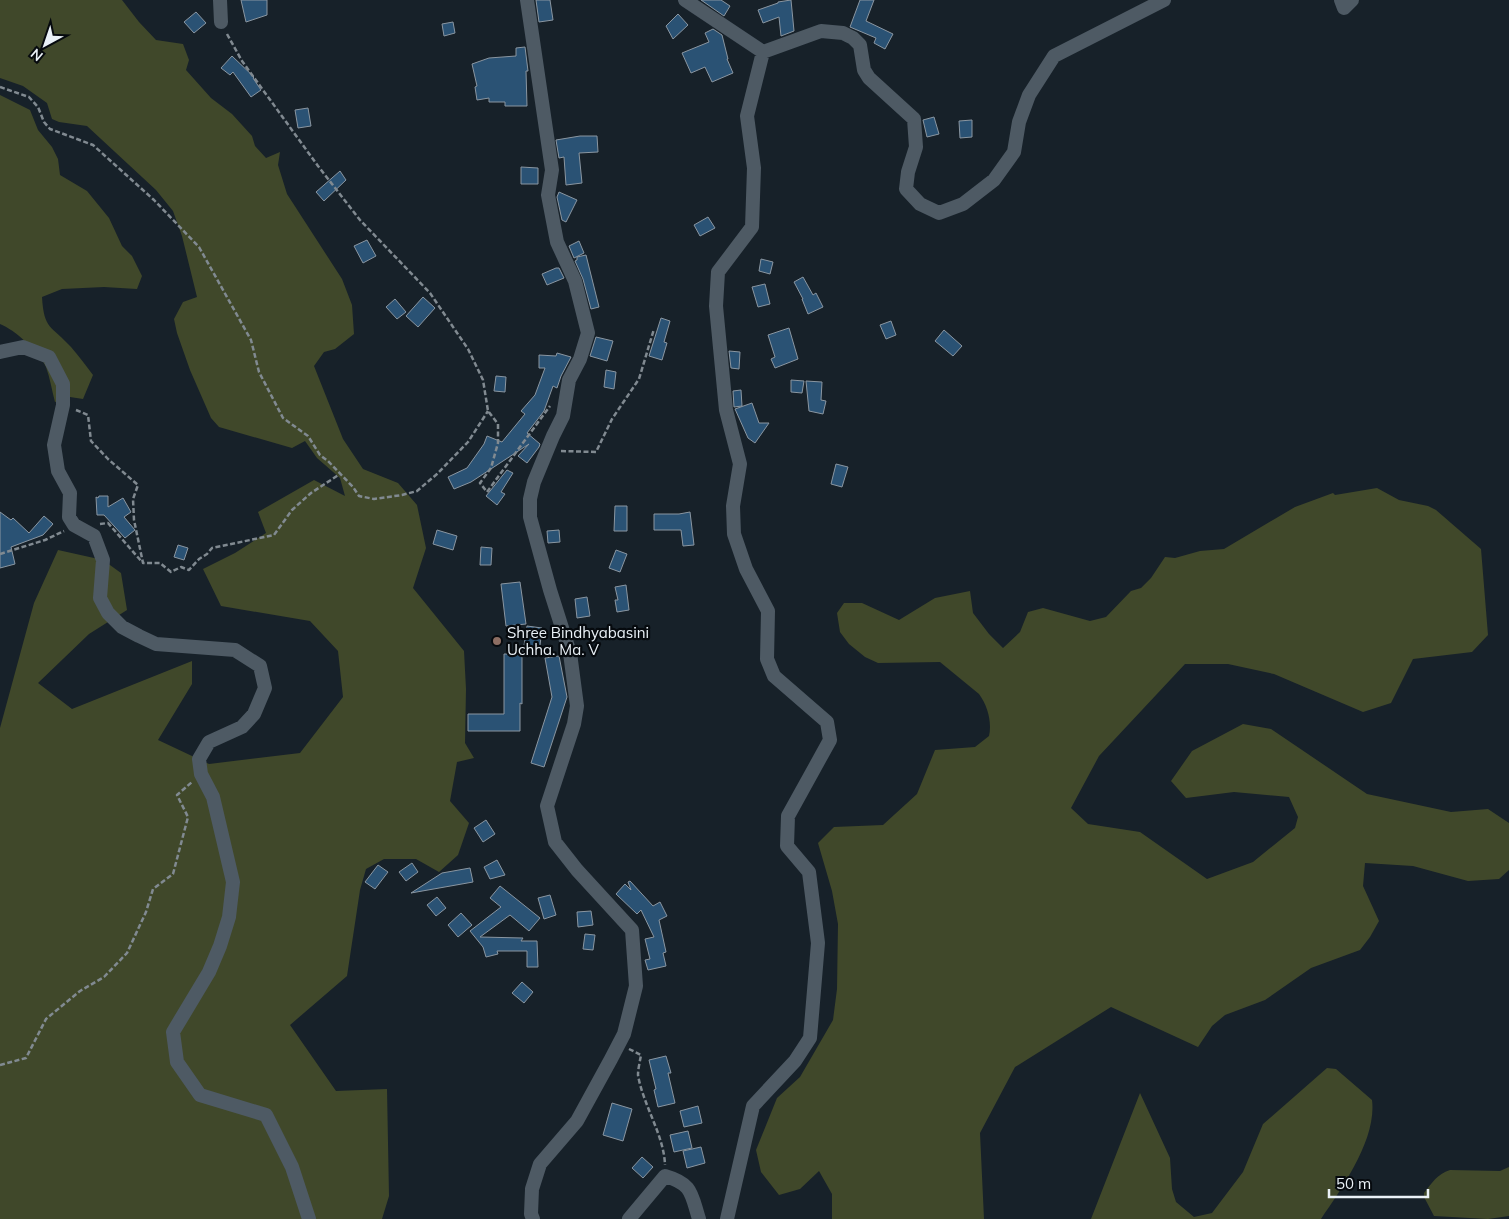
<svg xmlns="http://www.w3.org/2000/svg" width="1509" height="1219" font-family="Mulish,sans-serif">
<rect width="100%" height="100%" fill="#172129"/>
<path fill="#40482a" d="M0 0H122L139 22 156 40 183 44 189 60 186 70 211 98 232 114 252 136 255 146 266 158 280 152 278 165 287 194 342 279 352 305 354 334 335 349 324 352 314 366 343 439 363 469 398 483 417 505 426 548 413 588 464 651 466 689 465 743 474 758 457 762 450 801 469 823 458 855 439 872 416 859H384L366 869 360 890 347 976 290 1025 336 1091 387 1089 389 1196 382 1219H0V728L34 603 58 550 103 560 121 573 127 610 89 634 38 683 72 709 192 661V684L158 740 209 764 300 753 343 697 338 651 310 621 221 606 203 569 235 553 266 533 258 512 314 480 345 496 340 478 317 458 305 441 292 448 219 427 211 418 190 370 177 333 174 319 183 302 197 297 182 236 173 211 156 190 87 126 59 122 52 119 47 103 23 86 0 78Z
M0 95 30 110 38 130 52 147 58 159 60 175 87 191 109 218 122 246 132 256 142 276 137 289 104 287 62 289 42 297C44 330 51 325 71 347 79 356 86 366 93 375L83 399 70 397 55 402C52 391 50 378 46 367 40 353 14 329 0 324Z
M1377 488 1399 500 1428 506 1436 510 1481 549 1488 635 1472 652 1413 659 1391 703 1363 712 1274 674 1228 664H1185L1099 756 1071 808 1088 824 1140 832 1207 879 1253 862 1295 828 1298 817 1289 797 1234 792 1186 798 1171 781 1192 751 1243 724 1271 729 1367 794 1451 812 1488 809 1509 823V870L1499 879 1468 881 1413 866 1365 863 1363 886 1379 921 1370 937 1360 950 1311 968 1265 1000 1225 1015 1212 1026 1198 1047 1111 1007 1015 1067 980 1133 984 1219H832V1194L819 1171 800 1189 779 1195 761 1172 756 1150 777 1098 800 1077 833 1020 837 989 838 924 832 891 818 843 834 827 883 825 917 794 935 750 975 747 989 736C992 723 988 706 979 694L940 662 878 663 865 657 849 644 840 632 837 613 844 603H862L899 620 935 598 970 591 973 613 989 634 1003 648 1020 632 1028 612 1043 608 1090 621 1106 617 1131 591 1141 588 1151 578 1165 557 1175 558 1200 551 1224 549 1295 507 1333 493 1335 495Z
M1327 1068 1336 1069 1372 1100C1377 1139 1342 1188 1321 1219H1091L1140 1093 1170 1158 1172 1189 1176 1202 1194 1217 1212 1213 1243 1172 1263 1124Z
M1509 1167V1216L1488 1219 1434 1216 1424 1197V1193C1432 1183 1437 1174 1450 1170L1500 1171Z"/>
<path fill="#2a5274" stroke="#8a96a1" d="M241 0H267V15L246 22Z
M536 0H550L553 20 539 22Z
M701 0H721L730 6 724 16Z
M791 0 794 31 781 36 779 17 763 23 758 10 778 3V2Z
M860 0H874L866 21 893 34 885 49 874 43 876 38 850 27Z
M196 12 206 23 194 33 184 22Z
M678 14 688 25 673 39 666 26Z
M453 22 455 33 444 36 442 24Z
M713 29 722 35 728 59H727L733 73 712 82 705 67 691 73 682 53 709 42 705 33Z
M525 47 528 71H526L527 106H505V102H489V98L477 100 475 87 477 86 472 64 489 58 516 56V48Z
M232 56 254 77 253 78 261 90 251 97 233 72 230 75 221 68Z
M308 108 311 126 298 128 295 110Z
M934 117 939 134 927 137 923 120Z
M972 120V137L960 138 959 121Z
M580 136H597L598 152 579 153 582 183 566 185 564 157 559 158 556 140Z
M521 167 538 168V184H521Z
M340 171 346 180 324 201 316 192Z
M559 192 577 200 566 222 562 220 557 197Z
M708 217 715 228 700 236 694 225Z
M367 240 376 256 363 263 354 246Z
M579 241 584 253 574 258 569 246Z
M586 255 599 307 591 309 583 279 575 261 577 260V257Z
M761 259 773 262 770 274 759 271Z
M556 268H559L564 278 547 285 542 274Z
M803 277 813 295 816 293 823 307 808 314 802 299H803L794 282Z
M765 284 770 304 758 307 752 287Z
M423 297 435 308 418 327 406 316Z
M395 299 406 312 397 319 386 307Z
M661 318 670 321 664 342 667 343 662 360 649 356Z
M891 321 896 335 886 339 880 325Z
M789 328 798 359 775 368 771 359 775 357 768 335Z
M944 330 962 346 953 356 935 341Z
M596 337 613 341 607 361 590 356Z
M729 351 740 352 739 369 731 368Z
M557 353 571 357 561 376 557 388 553 386 544 411 527 433 540 444 539 447 527 463 518 456 529 444 471 482 454 489 448 477 467 468 484 444 487 436 502 442 525 414 521 411 535 395 545 368H539V355L556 356Z
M606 370 616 372 614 389 604 387Z
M496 376 506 377 505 392 494 391Z
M791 380 804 381 802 393 791 392Z
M806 381 822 382 821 400 826 401 823 414 809 411Z
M741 390 742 406 734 407 733 391Z
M752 403 759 423H769L755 443 748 438 735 409Z
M836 464 848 467 842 487 831 484Z
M507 470 513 473 501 492 505 494 497 505 486 496Z
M99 496H108V507L123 498 131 512 124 517 135 530 125 538 104 515H97L96 497 98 498Z
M615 506H627V531H614Z
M0 512 11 520 13 518 29 533 44 516 53 524 43 535 11 547 15 564 0 568Z
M690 512 694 545 683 546 681 530H654V514H679Z
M437 530 457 536 453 550 433 544Z
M559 530 560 542 548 543 547 531Z
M178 545 188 548 184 560 174 557Z
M481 547 492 548 491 565H480Z
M616 550 627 554 620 572 609 568Z
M520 582 526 624 506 626 501 584Z
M626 585 629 610 617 612 615 600H618L615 587Z
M587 597 590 616 577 618 575 599Z
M527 626 542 628 539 654 523 652Z
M504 654H522V704L520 703V731H468V714H504Z
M559 656 567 697 544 767 531 763 552 697 545 658Z
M486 820 495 834 483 842 474 828Z
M497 860 505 875 490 879 484 867Z
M412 863 418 872 406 881 399 872Z
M378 865 388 872 375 889 365 882Z
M470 868 473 882 411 893 442 873Z
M630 881 653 906 660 902 667 916 659 920 666 952 663 953 666 966 648 970 645 960 650 959 645 939 654 937 641 910 637 914 616 894 625 884 631 890 628 882Z
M500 886 540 918 529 931 510 915 480 937 523 938 521 941H537L538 967H527V951H497L498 954 486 957 483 947 470 931 501 907 490 898Z
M550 895 556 915 544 919 538 898Z
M437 897 446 908 436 916 427 905Z
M591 911 593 925 578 927 577 912Z
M461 913 472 925 458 937 448 925Z
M585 934 595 935 593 950 583 949Z
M522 982 533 992 524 1003 512 993Z
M666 1056 671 1073H668L675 1103 658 1107 654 1090 656 1089 649 1060Z
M612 1103 632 1109 623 1141 603 1135Z
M698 1106 702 1123 684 1127 680 1111Z
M688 1131 692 1148 674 1152 670 1135Z
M701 1147 705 1163 687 1168 683 1151Z
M642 1157 653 1167 643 1178 632 1168Z"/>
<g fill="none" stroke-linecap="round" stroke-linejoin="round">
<path stroke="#818a91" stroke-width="2.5" stroke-dasharray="5 2.5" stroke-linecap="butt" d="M227 34 242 61 318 166 360 220 430 293 468 349 483 380 488 411 498 424V443L491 468 480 483 487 492 550 406
M0 87 29 97 38 107 44 122 50 129 93 145 154 200 199 247 251 340 259 372 283 418 308 436 320 455 328 461 353 487 359 496 374 499 402 495 417 491 437 474 468 442 488 411
M76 410 88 415 91 441 108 459 138 485 133 499 134 520 143 563H160L171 572 181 567 189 570 199 559 207 554 212 548 274 535 292 510 311 493 340 474
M561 451 596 452 612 419 639 379 654 329
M100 524 108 523 142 562
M0 554 45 540 64 531
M629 1049 641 1055C640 1061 638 1069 638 1075 643 1105 664 1135 665 1165
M0 1065 26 1058 46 1019 80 991 104 977 127 953 146 912 153 889 173 874 188 817 177 795 192 782"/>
<path stroke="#4e5a64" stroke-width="14" d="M220 0 221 22
M527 0 552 170 548 195 557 242 575 281 588 333 580 359 569 380 563 416 553 436 534 482 530 499V517L550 590 570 653 577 706 574 724 547 806 555 842 577 870 632 930 636 986 624 1034 611 1059 577 1121 540 1164 532 1189 531 1214 533 1219
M685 0 763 52
M1341 0 1344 8 1352 0
M763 52 821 31 843 33 853 38 860 45 864 70 869 78 914 119 916 147 908 172 906 189 920 204 939 213 963 204 994 180 1014 152 1019 122 1029 95 1054 56 1164 0
M0 352 23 347 49 357 63 384V405L54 445 58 471 70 493 69 517 74 525 94 536 103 560 100 598 108 613 122 627 139 636 156 644 235 650 260 666 265 688 254 714 242 727 209 742 199 759 201 774 213 797 233 882 229 917 220 946 209 972 173 1032 177 1062 200 1095 266 1115 292 1167 309 1219
M629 1219 665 1176C693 1184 691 1194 699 1219
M727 1219 753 1106 795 1061 810 1038 818 943 809 872 787 846 788 816 830 740 827 722 774 676 767 659 768 611 746 569 734 534 733 506 740 464 726 410 716 306 718 272 752 227 754 168 747 116 763 52"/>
</g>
<circle fill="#8d6e63" stroke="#060a0e" stroke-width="2" cx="497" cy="641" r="5"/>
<g text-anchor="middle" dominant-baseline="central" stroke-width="4.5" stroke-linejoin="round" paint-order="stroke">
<g font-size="15" fill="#eaf1f7" stroke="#060a0e" text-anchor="start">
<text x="507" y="632">Shree Bindhyabasini<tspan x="507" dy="17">Uchha. Ma. V</tspan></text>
</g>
</g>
<g transform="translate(45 45) rotate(220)" stroke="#060a0e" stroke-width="4" paint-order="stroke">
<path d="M0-4L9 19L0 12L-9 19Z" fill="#eaf1f7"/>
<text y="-8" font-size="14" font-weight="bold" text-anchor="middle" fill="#eaf1f7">N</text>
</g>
<path d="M1329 1189v8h99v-8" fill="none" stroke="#eaf1f7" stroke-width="2.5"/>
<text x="1336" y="1189" font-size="15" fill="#eaf1f7" stroke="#060a0e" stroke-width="4" paint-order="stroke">50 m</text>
</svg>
